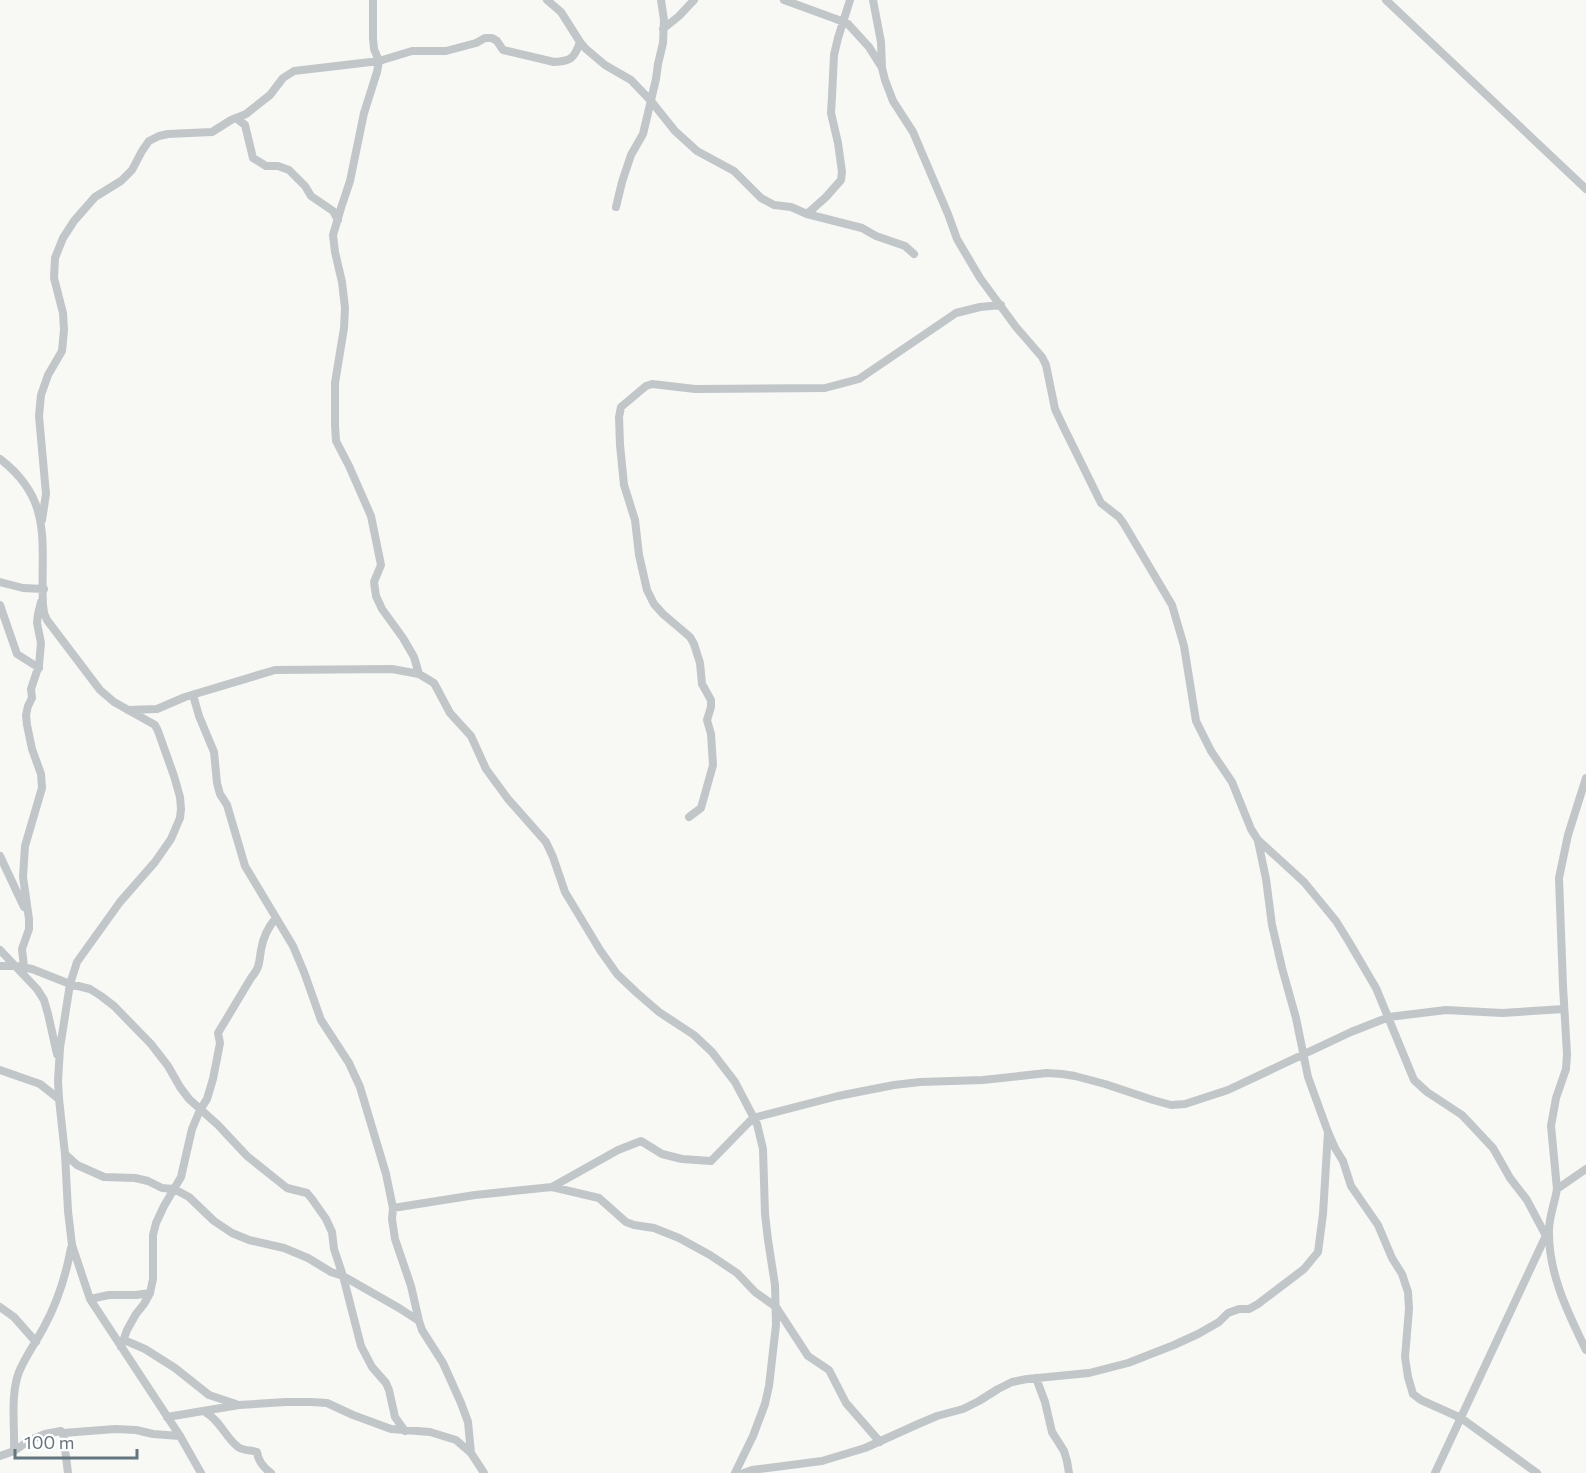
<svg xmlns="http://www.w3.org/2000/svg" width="1586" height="1473" font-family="Commissioner,sans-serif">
<rect width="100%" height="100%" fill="#f8f8f5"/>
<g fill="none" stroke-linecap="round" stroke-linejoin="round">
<path stroke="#c1c6c9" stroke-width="8" d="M373 0V38L374 49 379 61 377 72 364 113 350 181 341 208 333 235 335 252 342 282 345 308 344 328 335 383V425L336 441 349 466 371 516 381 565 374 582 376 596 382 609 403 638 414 657 419 674
M547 0 561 12 580 42 586 49 605 65 631 80 651 101 675 131 697 151 734 171 761 198 774 205 791 207 807 214 862 228 876 236 905 246 914 254
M784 0 836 19 848 24 869 47 881 66
M873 0 881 42 882 68 885 80 893 101 913 132 948 214 957 239 980 278 1016 327 1042 357 1046 365 1055 409 1063 426 1101 503 1119 517 1124 524 1172 605 1184 646 1196 721 1211 751 1232 782 1251 829 1258 840 1304 882 1336 921 1349 942 1376 988 1414 1080 1427 1092 1462 1115 1493 1148 1510 1178 1527 1200 1546 1236
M1386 0 1586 189
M663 29 679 16 694 0
M236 118 245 125 253 158 266 166H278L289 170 305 186 311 196 333 211 338 220
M616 207 622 182 631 155 643 134 656 79 658 64 663 43 664 20 661 0
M807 214 826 197 841 180 842 172 838 143 831 113 832 96 834 55 838 38 850 0
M0 459C55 501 40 545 43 605L44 613 47 620 100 690 114 702 155 725 158 731 174 776 180 797 181 809 180 818 171 839 155 862 120 902 77 962 70 984 60 1048 58 1081 59 1099 65 1154 68 1211 72 1245 90 1299 180 1436 201 1473
M42 520 46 494 39 416 41 395 48 375 62 351 64 330 63 313 54 278 55 258 63 238 74 221 95 197 121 181 132 170 142 151 149 141 159 136 168 134 212 132 231 120 246 114 270 95 283 78 294 71 379 61 412 51H446L476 43 485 38H492L497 41 503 50 554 62C571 61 574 59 580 42
M0 582 23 588 44 589
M0 605 17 654 39 668
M193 695 199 716 214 752 217 783 220 794 227 805 245 866 293 946 304 972 321 1020 349 1063 360 1087 386 1174 393 1208 392 1219 395 1239 411 1286 419 1321 422 1330 443 1363 461 1403 468 1422 471 1453
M128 710 157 709 185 697 275 670 392 669 419 674 434 683 450 713 471 736 486 769 508 799 546 842 553 857 565 892 600 950 617 974 637 993 659 1012 694 1035 712 1052 735 1082 757 1124 763 1149 765 1214 768 1240 775 1285 776 1325 769 1386 765 1404 753 1436 735 1473
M689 817 701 808 713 765 711 734 707 720 711 707V700L702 684 700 663 694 644 690 637 663 614 654 604 647 590 639 555 635 520 624 485 620 445 619 417 621 407 646 386 652 384 695 389 825 388 859 379 956 313 980 307 1001 305
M1258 841 1266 879 1272 925 1282 968 1296 1018 1308 1077 1328 1132 1335 1148 1343 1161 1351 1186 1378 1225 1392 1258 1402 1274 1408 1292 1409 1309 1405 1357 1408 1377 1413 1394 1421 1400 1461 1418 1537 1473
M0 856 24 907
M0 950 37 989 44 1000 48 1014 57 1054
M0 966H16L32 969 70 984 90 989 101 996 114 1006 151 1044 168 1066 180 1087 189 1099 218 1125 247 1156 287 1188 307 1193 312 1199 326 1219 332 1232 334 1249 343 1276 361 1346 372 1367 386 1383 389 1390 395 1417 405 1431
M24 967 22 949 29 929V919L23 877 25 846 42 788 41 774 32 749 27 725 26 715 28 706 32 698 31 689 39 665 41 643 37 623 38 614 41 602
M0 1070 40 1084 59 1099
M65 1154 77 1165 104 1177 135 1178 148 1181 162 1188 174 1189 189 1197 214 1221 232 1233 249 1240 284 1248 308 1258 331 1272 343 1276 399 1308 419 1321
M1586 1169 1557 1189C1555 1202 1549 1217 1549 1230 1548 1273 1568 1313 1586 1350
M552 1187 599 1198 626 1222 634 1225 654 1228 679 1238 710 1255 737 1273 755 1292 776 1307 808 1356 829 1370 846 1403 880 1442
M1557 1189 1551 1126 1556 1098 1566 1069 1567 1054 1563 986 1559 878 1568 835 1586 778
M393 1208 475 1195 552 1187 618 1150 641 1141 662 1154 682 1159 711 1161 753 1118 838 1096 894 1085 920 1082 983 1080 1047 1073 1062 1074 1075 1076 1105 1084 1153 1100 1171 1105 1185 1104 1228 1090 1351 1032 1389 1017 1446 1010 1502 1013 1564 1009
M90 1299 109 1295H136L150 1293
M0 1307 14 1317 36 1342
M124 1340 145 1349 175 1368 209 1395 236 1404
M121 1347 127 1330 136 1314 144 1304 150 1293 153 1279V1235L156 1223 164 1206 181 1177 192 1129 200 1110 207 1099 213 1079 220 1043 218 1033 251 978C260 967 259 963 261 950 263 938 268 927 276 918
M1036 1378 1045 1402 1052 1432 1064 1451 1067 1461 1069 1473
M205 1412C220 1420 225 1437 238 1447 244 1451 251 1450 257 1452 258 1461 264 1468 271 1473
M167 1417 239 1405 286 1402H311L327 1403 353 1415 391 1429 430 1432 456 1440 471 1453 484 1473
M63 1433 68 1473
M14 1451C15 1428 10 1395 19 1372 25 1357 36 1342 44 1327 57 1303 66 1275 71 1248
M0 1456 14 1451 30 1440 45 1434 61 1431 63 1433 115 1429 136 1430 153 1434 180 1436
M744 1473 752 1470 822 1461 865 1448 916 1425 937 1416 963 1409 979 1401 998 1389 1012 1382 1027 1379 1089 1373 1128 1363 1174 1345 1198 1334 1219 1322 1228 1313 1239 1309H1249L1258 1304 1304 1269 1318 1252 1323 1214 1328 1132
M1435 1473 1549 1229"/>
</g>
<path d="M15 1449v9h122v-9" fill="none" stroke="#637680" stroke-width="3"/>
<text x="24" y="1449" font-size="18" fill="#637680" stroke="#ffffff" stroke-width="4.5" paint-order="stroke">100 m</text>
</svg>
